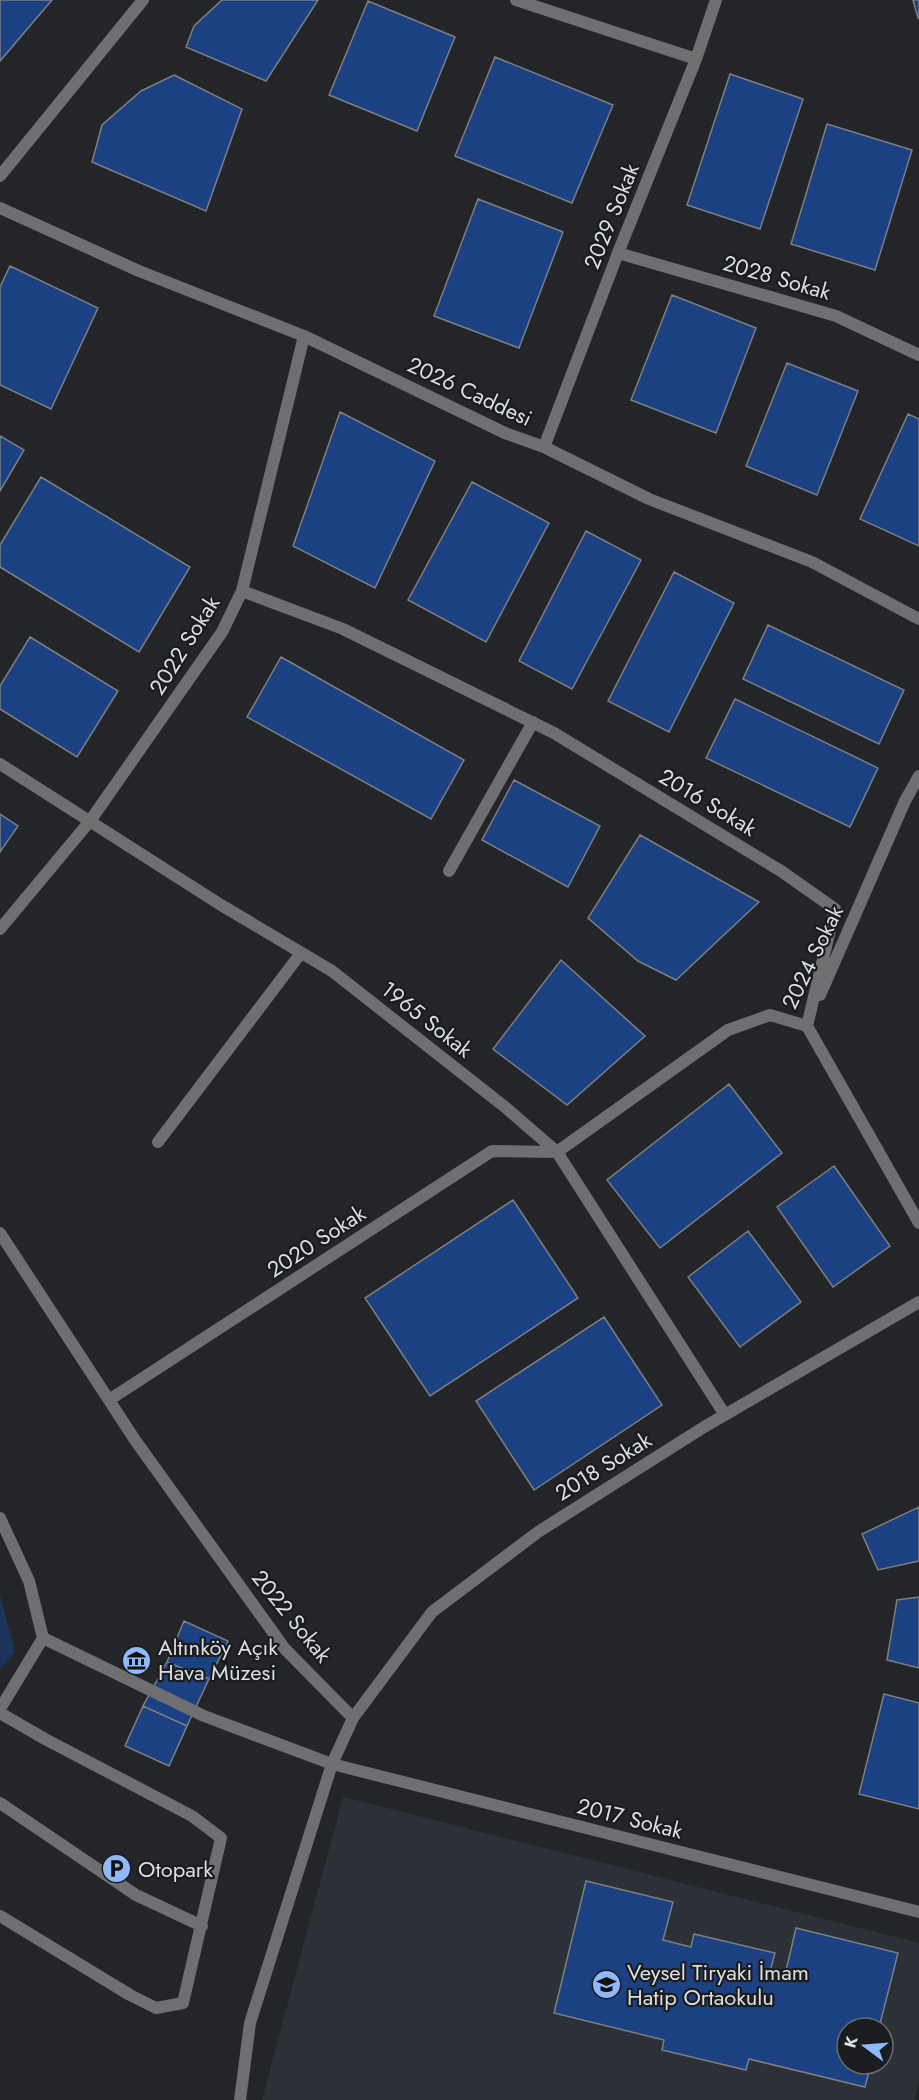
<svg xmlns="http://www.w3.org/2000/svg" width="919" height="2100" font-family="Jost,sans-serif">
<rect width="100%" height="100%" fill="#232529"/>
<path fill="#2c3138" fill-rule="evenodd" d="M343 1797 919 1943V2080L914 2100H262ZM847 2028H883V2064H847Z"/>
<path fill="#1c345c" d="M0 1595 15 1652 0 1669Z"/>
<path fill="#1b4182" stroke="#7c7e82" stroke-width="1.5" d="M0 0H52L0 61Z
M222 0H318L266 81 186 47 194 26Z
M913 0H919V17L918 18Z
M368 1 455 37 417 131 329 95Z
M495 57 613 105 572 203 455 156Z
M730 74 803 99 760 229 687 205Z
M174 75 242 109 206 211 92 162 102 125 141 91Z
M827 124 912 150 875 270 791 244Z
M478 199 563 232 519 348 434 316Z
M10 266 98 308 51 409 0 385V287Z
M672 295 756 328 716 433 631 400Z
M787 363 858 391 817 495 746 466Z
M340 412 435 461 375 588 293 546Z
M908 414 919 419V546L860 519Z
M0 436 24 450 0 491Z
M41 477 190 567 139 652 0 567V545Z
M472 482 549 523 486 642 408 600Z
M586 531 641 560 572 689 519 661Z
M674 572 734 603 669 732 608 701Z
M768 625 904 690 879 744 743 679Z
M30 637 118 691 77 757 0 709V686Z
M281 657 464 760 431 819 247 717Z
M735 699 878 768 850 827 706 758Z
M514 780 600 826 568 887 482 840Z
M0 814 18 826 0 852Z
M640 835 759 902 676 980 638 961 588 918Z
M561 960 645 1036 567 1105 493 1049Z
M729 1084 782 1153 660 1248 607 1180Z
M834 1166 890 1246 833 1287 777 1207Z
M513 1200 578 1298 430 1396 365 1298Z
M748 1231 801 1302 740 1347 688 1277Z
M604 1317 662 1405 534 1490 476 1401Z
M919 1507V1561L878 1570 862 1534Z
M919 1597V1668L887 1660 897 1600Z
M184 1621 228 1641 209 1679 167 1662Z
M167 1662 209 1679 187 1726 143 1706Z
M884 1694 919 1703V1809L859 1794Z
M143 1706 187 1726 169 1766 125 1746Z
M586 1881 673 1902 663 1940 691 1947 694 1934 775 1953 769 1975 784 1979 796 1928 898 1953 879 2028H847V2064H871L865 2087 749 2059 746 2070 662 2050 664 2040 554 2013Z"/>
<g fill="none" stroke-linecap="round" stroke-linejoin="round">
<path stroke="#6e6f70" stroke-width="12" d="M0 1518 29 1581 43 1638 0 1709
M43 1638 204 1716 332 1764
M0 1713 45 1739 192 1816 221 1838 183 2003 156 2008 130 1995 0 1916
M0 1803 136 1895 202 1926"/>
<path stroke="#6e6f70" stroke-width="12" d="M516 0 696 59
M0 176 143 0
M0 208 139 271 304 336 505 433 544 447 649 499 812 562 919 619
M618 253 836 316 919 355
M544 447 618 253 696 59 716 0
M242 591 343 629 554 733 781 871 835 909 807 1026 919 1223
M0 764 221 905 332 971 505 1107 557 1152 725 1415
M449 871 533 722
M0 929 90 821 222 632 242 591 304 336
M820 995 905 801 919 776
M158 1142 301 953
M0 1233 135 1440 285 1649 353 1718
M109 1400 492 1151 557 1152 728 1030 770 1015 807 1026
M332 1764 919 1912
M240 2100 250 2023 332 1764 353 1718 432 1612 538 1532 704 1427 919 1302"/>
</g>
<defs>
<symbol id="museum-disc" viewBox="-11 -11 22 22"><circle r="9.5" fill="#8fb8fd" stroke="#1a1c1f"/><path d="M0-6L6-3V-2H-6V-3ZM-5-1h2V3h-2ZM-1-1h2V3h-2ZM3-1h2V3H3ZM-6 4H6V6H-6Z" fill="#111"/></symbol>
<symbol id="parking-disc" viewBox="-11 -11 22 22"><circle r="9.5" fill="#8fb8fd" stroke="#1a1c1f"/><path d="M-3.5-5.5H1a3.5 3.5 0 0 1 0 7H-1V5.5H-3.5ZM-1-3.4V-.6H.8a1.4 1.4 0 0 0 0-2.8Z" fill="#111"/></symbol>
<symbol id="school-disc" viewBox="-11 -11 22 22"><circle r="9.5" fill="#8fb8fd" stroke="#1a1c1f"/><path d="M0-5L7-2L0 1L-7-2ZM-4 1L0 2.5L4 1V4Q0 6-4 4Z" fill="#111"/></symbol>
</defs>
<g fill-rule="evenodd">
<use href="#museum-disc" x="120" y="1644" width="33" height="33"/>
<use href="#parking-disc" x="100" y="1852" width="33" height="33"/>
<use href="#school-disc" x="590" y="1968" width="33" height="33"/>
</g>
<g text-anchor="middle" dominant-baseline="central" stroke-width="4.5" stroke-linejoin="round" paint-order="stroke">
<g font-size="22" fill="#dcdee0" stroke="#1a1c1f">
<text transform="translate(611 216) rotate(-68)">2029 Sokak</text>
<text transform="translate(777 277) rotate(16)">2028 Sokak</text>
<text transform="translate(470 391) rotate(25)">2026 Caddesi</text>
<text transform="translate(184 645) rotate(-58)">2022 Sokak</text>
<text transform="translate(708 802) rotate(31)">2016 Sokak</text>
<text transform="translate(812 957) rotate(-64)">2024 Sokak</text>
<text transform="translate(427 1019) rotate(38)">1965 Sokak</text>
<text transform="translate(316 1241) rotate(-33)">2020 Sokak</text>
<text transform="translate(603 1466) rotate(-32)">2018 Sokak</text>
<text transform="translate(292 1616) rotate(51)">2022 Sokak</text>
<text transform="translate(630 1818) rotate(14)">2017 Sokak</text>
</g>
<g font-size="22" fill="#dcdee0" stroke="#1a1c1f" text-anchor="start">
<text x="158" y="1647">Altınköy Açık<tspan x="158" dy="25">Hava Müzesi</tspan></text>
<text x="138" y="1869">Otopark</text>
<text x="627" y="1972">Veysel Tiryaki İmam<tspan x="627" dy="25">Hatip Ortaokulu</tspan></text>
</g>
</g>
<g transform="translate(865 2046) rotate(286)"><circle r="28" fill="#1a1c1f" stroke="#686a6c" stroke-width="1.5"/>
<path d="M0-4.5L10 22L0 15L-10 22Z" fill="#8fb8fd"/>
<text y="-9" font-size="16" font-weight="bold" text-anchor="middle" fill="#dcdee0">K</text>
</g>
</svg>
